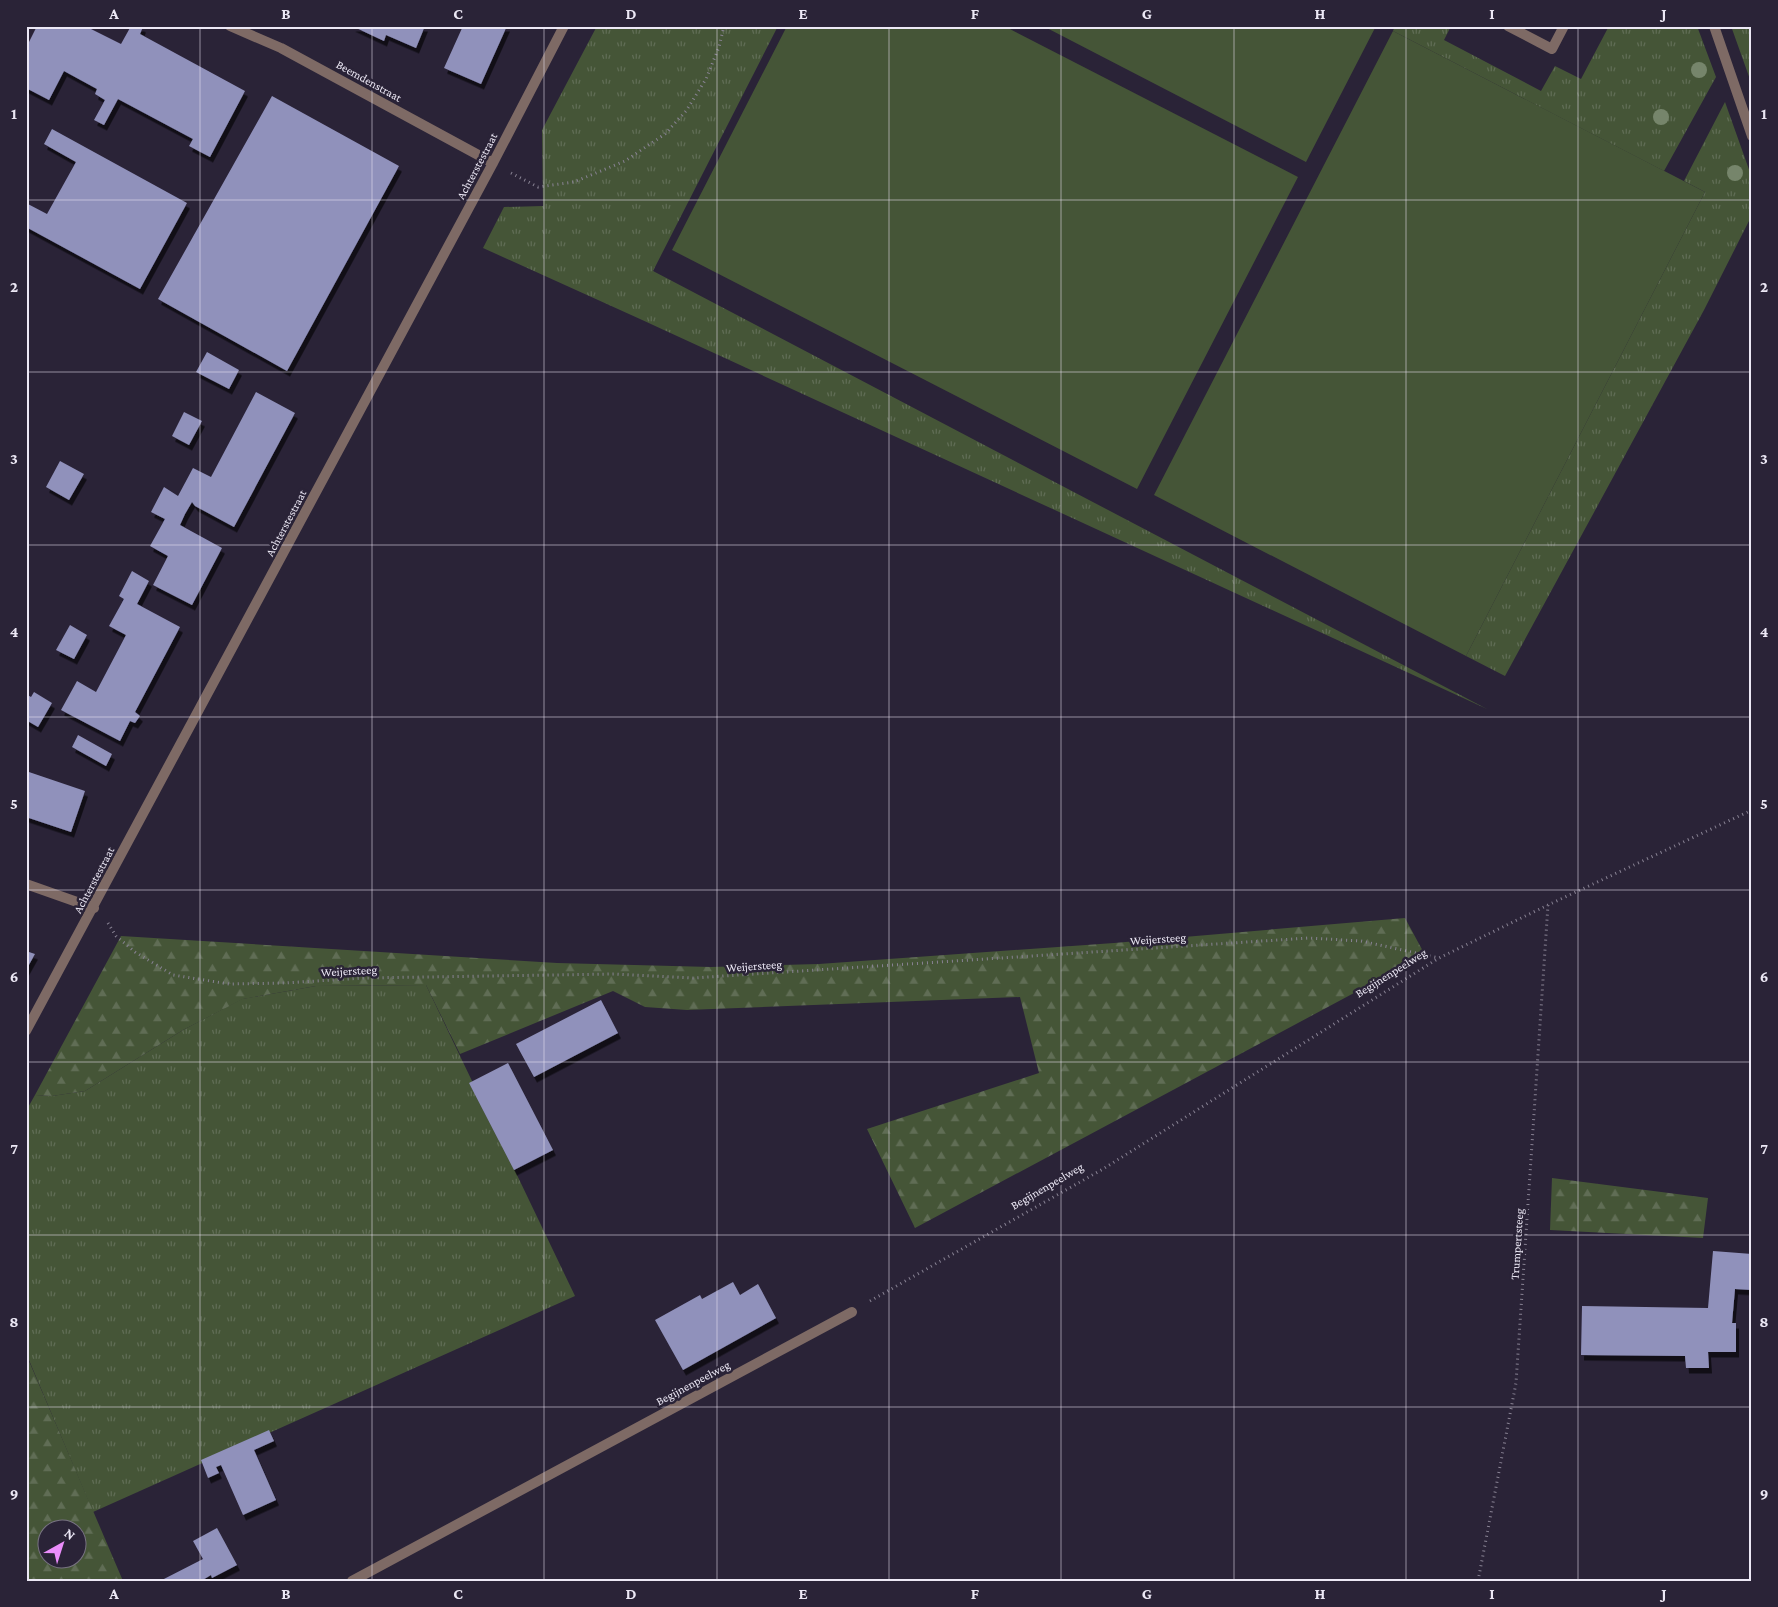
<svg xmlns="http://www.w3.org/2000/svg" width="1778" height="1607" font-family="'Crimson Pro',serif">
<defs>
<pattern id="grass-tufts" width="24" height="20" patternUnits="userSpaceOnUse" patternTransform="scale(1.25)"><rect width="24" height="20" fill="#455537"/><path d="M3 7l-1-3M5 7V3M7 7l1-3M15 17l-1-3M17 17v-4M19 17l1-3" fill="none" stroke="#606d55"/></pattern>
<pattern id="forest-firs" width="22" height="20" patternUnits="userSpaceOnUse" patternTransform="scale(1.25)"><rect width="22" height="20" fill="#455537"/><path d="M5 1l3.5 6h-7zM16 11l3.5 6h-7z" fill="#606d55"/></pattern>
<filter id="shadow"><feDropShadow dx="3" dy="5.5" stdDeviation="0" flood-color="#0009"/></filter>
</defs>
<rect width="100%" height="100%" fill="#2a2337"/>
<path fill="url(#grass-tufts)" d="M597 26H778L653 271 1487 709 640 319 483 248 504 207 543 206 542 130Z
M1395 26H1451L1444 40 1541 91 1555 66 1581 79 1609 26H1697L1716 77 1664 171 1393 31Z
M1731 26H1752V85Z
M1725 102 1752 178V215L1704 310 1505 676 1466 656 1705 192 1684 181Z
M426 985 575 1296 93 1512 26 1353V1111L35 1095 52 1096 85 1091 183 1030 242 999 316 986Z"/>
<path fill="url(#forest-firs)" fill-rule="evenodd" d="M1405 918 1425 955 915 1228 867 1129 1039 1073 1020 997 687 1010 645 1007 613 991 460 1054 426 985 316 986 243 999 183 1030 85 1091 52 1096 35 1095 121 936 557 963 711 967 819 964 1114 943Z
M1552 1178 1708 1198 1703 1238 1550 1230Z
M26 1354 123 1581H26ZM48 1530H78V1560H48Z"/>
<path fill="#455537" d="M787 26H1004L1298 177 1137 489 672 250Z
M1043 26H1376L1306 162Z
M1393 31 1705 192 1466 656 1154 495Z"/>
<path fill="#9091bb" filter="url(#shadow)" d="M37 26H85L121 44 131 26H141L143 27 140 34 245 91 210 157 189 146 193 139 118 99 104 125 94 120 105 100 95 94 97 89 64 71 49 100 26 88V48Z
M352 26H425L416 48 386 35 384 41Z
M463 26H507L481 84 444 68Z
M272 96 399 166 287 371 158 299Z
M52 129 187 203 140 289 26 227V203L47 214 76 162 44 144Z
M207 352 239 370 229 389 196 372Z
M256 392 295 413 234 527 195 506 192 502 185 514 180 525 222 548 192 605 153 585 168 556 150 546 165 519 151 512 164 487 178 496 193 468 211 477Z
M184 412 202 421 189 445 172 436Z
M60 461 84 474 69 500 46 487Z
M132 571 149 581 137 604 180 627 135 712 140 716 135 723 130 721 120 741 61 710 77 681 96 692 126 635 109 626 124 599 119 596Z
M70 625 87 635 74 659 56 650Z
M34 692 52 703 38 727 26 720 28 705 26 704V694L31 697Z
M78 735 112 754 106 766 72 747Z
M26 771 85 791 71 832 26 817Z
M26 951 35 954 26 970Z
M601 1000 618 1033 534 1077 516 1044Z
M508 1063 553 1150 514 1170 469 1083Z
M1713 1251 1752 1254V1290L1735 1289 1732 1323H1736V1352H1708L1709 1368H1686L1685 1356 1581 1355 1582 1306 1708 1308Z
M733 1282 740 1295 758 1284 776 1318 683 1370 655 1320 700 1295 702 1299Z
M269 1430 274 1441 254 1450 276 1500 243 1515 221 1465 216 1467 219 1473 208 1478 201 1460Z
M217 1528 237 1565 212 1578 211 1575 201 1581H160L203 1559 193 1541Z"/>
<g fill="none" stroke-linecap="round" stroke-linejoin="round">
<path stroke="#898394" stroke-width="3" stroke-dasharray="1 4" stroke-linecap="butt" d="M511 173 538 187 574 182 625 161 665 134 686 111 706 79 719 47 724 26
M108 923 116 936 135 952 173 975 229 984 285 983 363 978 614 974 693 978 1309 938 1361 941 1439 958
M870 1301 1103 1169 1439 958 1548 905 1752 810
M1478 1581 1516 1383 1548 905"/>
<path stroke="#7e6a65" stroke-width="10" d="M1508 26 1552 49 1564 26"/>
<path stroke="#7e6a65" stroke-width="10" d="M230 26 281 48 493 163
M1714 26 1752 136
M26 884 94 908
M26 1031 493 163 564 26
M352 1581 852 1312"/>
</g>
<g fill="#76856b">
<circle cx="1699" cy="70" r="8"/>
<circle cx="1661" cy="117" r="8"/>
<circle cx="1735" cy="173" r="8"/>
</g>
<path fill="none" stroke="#ece8f5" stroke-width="1" stroke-opacity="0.55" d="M200 26V1581M372 26V1581M544 26V1581M717 26V1581M889 26V1581M1061 26V1581M1234 26V1581M1406 26V1581M1578 26V1581M26 200H1752M26 372H1752M26 545H1752M26 717H1752M26 890H1752M26 1062H1752M26 1235H1752M26 1407H1752"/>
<g text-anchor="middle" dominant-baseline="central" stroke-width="5" stroke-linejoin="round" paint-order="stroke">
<g font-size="12" fill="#ece8f5" stroke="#2a2337">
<text transform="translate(369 81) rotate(29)">Beemdenstraat</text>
<text transform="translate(477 166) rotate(-62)">Achterstestraat</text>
<text transform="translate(286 523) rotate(-62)">Achterstestraat</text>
<text transform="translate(94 880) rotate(-62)">Achterstestraat</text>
<text transform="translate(1158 939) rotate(-4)">Weijersteeg</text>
<text transform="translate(754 966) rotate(-4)">Weijersteeg</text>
<text transform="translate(349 971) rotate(-3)">Weijersteeg</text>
<text transform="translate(1391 973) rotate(-32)">Begijnenpeelweg</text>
<text transform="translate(1047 1186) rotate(-30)">Begijnenpeelweg</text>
<text transform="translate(1517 1244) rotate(-86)">Trumpertsteeg</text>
<text transform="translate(693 1383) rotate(-28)">Begijnenpeelweg</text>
</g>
</g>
<rect width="1778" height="1607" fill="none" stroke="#2a2337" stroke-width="55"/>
<g transform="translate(62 1544) rotate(39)"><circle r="24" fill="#2a2337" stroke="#787283"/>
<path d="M0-4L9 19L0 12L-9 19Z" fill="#eb8dfb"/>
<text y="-8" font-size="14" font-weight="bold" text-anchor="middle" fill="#ece8f5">N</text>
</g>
<rect x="28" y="28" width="1722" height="1552" fill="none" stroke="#ece8f5" stroke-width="2"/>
<g font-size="16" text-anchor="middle" font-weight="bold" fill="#ece8f5">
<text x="114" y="19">A</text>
<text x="286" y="19">B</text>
<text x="458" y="19">C</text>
<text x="631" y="19">D</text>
<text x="803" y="19">E</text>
<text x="975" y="19">F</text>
<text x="1147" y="19">G</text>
<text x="1320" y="19">H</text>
<text x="1492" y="19">I</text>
<text x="1664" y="19">J</text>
<text x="14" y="119">1</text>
<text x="1764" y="119">1</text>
<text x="14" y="292">2</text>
<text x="1764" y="292">2</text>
<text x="14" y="464">3</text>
<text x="1764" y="464">3</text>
<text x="14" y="637">4</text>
<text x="1764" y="637">4</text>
<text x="14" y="809">5</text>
<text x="1764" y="809">5</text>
<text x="14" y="982">6</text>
<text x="1764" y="982">6</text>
<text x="14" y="1154">7</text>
<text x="1764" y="1154">7</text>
<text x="14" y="1327">8</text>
<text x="1764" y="1327">8</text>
<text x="14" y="1499">9</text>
<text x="1764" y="1499">9</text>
<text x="114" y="1599">A</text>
<text x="286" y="1599">B</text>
<text x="458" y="1599">C</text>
<text x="631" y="1599">D</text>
<text x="803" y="1599">E</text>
<text x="975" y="1599">F</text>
<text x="1147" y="1599">G</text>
<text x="1320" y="1599">H</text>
<text x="1492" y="1599">I</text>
<text x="1664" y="1599">J</text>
</g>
</svg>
